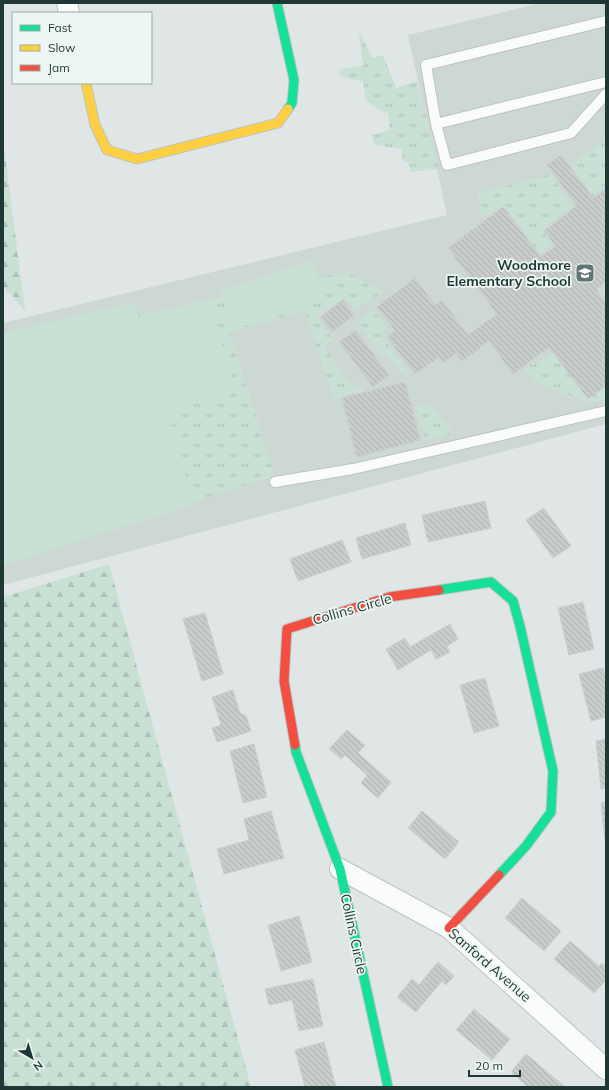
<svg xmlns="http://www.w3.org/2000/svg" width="609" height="1090" font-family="Mulish,sans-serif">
<defs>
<pattern id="grass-tufts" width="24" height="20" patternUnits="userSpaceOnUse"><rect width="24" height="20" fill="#c9e0d4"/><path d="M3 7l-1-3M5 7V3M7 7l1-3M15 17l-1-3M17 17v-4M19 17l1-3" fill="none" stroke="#acc1b7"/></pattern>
<pattern id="forest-firs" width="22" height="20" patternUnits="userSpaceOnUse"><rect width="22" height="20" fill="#c9e0d4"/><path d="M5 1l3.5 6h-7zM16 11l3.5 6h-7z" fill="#acc1b7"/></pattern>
<pattern id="building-back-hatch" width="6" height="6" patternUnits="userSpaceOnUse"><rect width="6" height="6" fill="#c8cdcc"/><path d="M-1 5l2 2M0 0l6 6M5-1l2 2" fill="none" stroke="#abb1b0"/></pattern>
</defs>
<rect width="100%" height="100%" fill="#e0e6e5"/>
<path fill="#cdd8d5" d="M542 3H606V424L3 585V323L447 215 408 35Z"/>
<path fill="url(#grass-tufts)" d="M359 31 372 58 383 55 396 88 417 81 439 169 411 172 408 163 402 160V149L374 145 372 135 390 130 388 112 384 113 366 101 363 82 340 76 339 69 363 66Z
M606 138V187L593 196 571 165Z
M551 174 572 207 542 229 553 245 540 253 504 206 481 218 478 193Z
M347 272 382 292 356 310 344 297 317 317 332 338 325 347 346 381 364 390 338 398H333L305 310 230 333 275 476 3 564V343Z
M373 309 387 328 380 334 409 374 405 377 386 354 382 356 357 322Z
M553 352 588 399 606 387V399L592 403 539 385 524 368 530 363 533 366Z
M431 403 453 433 425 441 416 408Z"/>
<path fill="url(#forest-firs)" d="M3 139 25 311 3 286Z
M109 564 251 1087H3V597Z"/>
<path fill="#c9e0d4" d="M313 261 325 300 233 330 220 291Z
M207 299 235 390 167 411 163 400 194 504 3 566V333L134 302 139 320Z"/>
<path fill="url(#building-back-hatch)" stroke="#c9cfce" d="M561 155 593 198 606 189V282L596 289 606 303V386L588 399 549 347 513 374 489 341 462 361 456 353 443 363 439 357 415 374 387 337 395 331 377 307 415 278 435 305 442 300 468 335 497 314 448 248 503 207 541 257 556 246 544 231 577 206 547 165Z
M343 300 354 315 332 332 321 317Z
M355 330 389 375 373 387 339 342Z
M405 382 420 440 357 457 342 398Z
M485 501 491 528 428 542 422 515Z
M544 508 571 546 553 558 526 520Z
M405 523 411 545 362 559 356 538Z
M342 540 351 562 298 581 290 559Z
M583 602 594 649 569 655 558 608Z
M205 613 223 674 202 681 183 619Z
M450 624 458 639 447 646 450 652 436 659 431 650 398 670 386 649 405 638 410 647Z
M603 668 606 679V717L591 721 579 674Z
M485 678 499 726 474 733 460 685Z
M233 690 240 713 246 716 251 731 217 742 212 728 221 725 212 697Z
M347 730 365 745 358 753 391 782 378 798 361 783 367 775 345 755 341 759 329 749Z
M606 739V788L601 789 596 741Z
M254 744 267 797 243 803 230 751Z
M606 802V851L601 803Z
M271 811 284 858 224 874 217 849 249 840 244 819Z
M422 811 459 842 445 859 408 828Z
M522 898 561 931 544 951 505 918Z
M299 916 312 962 281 971 268 925Z
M570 941 599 966 602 963 606 966V980L594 993 554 959Z
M438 962 454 976 446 985 442 981 416 1012 397 997 412 979 419 985Z
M313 979 323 1026 299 1031 292 1000 269 1005 265 989Z
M474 1009 510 1039 492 1060 456 1030Z
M324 1042 336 1087H305L295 1050Z
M526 1054 564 1086V1087H528L511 1072Z"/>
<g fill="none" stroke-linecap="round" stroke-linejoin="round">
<defs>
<path id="lane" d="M606 21 426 65 436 124 447 165 571 133 606 94
M436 124 606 82
M275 482 353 469 606 411"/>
<path id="street" d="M67 3 69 13
M340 869 449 928 606 1069"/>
<path id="fast" d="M277 3 294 80 292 103 288 109
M439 590 491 582 513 601 520 626 553 771 551 812 526 846 499 875
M295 745 296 752 340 869 388 1087"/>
<path id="slow" d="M86 83 95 125 107 150 137 159 278 123 288 109"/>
<path id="jam" d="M295 745 284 681 287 629 389 597 439 590
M449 928 499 875"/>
</defs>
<use href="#lane" stroke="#bdc3c2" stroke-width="12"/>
<use href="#street" stroke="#bdc3c2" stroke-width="22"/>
<use href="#fast" stroke="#bdc4c2" stroke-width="11"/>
<use href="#slow" stroke="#bdc4c2" stroke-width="11"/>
<use href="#jam" stroke="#bdc4c2" stroke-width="11"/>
<use href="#lane" stroke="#fafbfb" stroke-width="10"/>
<use href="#street" stroke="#fafbfb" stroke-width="20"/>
<use href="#fast" stroke="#16e098" stroke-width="9"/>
<use href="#slow" stroke="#ffcf43" stroke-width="9"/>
<use href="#jam" stroke="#f24e42" stroke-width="9"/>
</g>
<defs>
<symbol id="school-square" viewBox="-11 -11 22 22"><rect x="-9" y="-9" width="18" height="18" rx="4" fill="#637573" stroke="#edf6f3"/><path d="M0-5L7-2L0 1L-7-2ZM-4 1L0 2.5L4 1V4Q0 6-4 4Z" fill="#fff"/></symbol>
</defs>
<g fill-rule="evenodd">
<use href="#school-square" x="574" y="262" width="22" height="22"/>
</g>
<g text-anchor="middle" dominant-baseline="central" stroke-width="3.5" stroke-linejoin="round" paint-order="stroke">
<g font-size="14" font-weight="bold" fill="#1f3836" stroke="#edf6f3" text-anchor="end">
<text x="571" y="265">Woodmore<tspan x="571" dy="16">Elementary School</tspan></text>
</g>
<g font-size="14" fill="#1f3836" stroke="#edf6f3">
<text transform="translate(352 609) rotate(-16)">Collins Circle</text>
<text transform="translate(354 934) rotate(78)">Collins Circle</text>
<text transform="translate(490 965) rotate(41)">Sanford Avenue</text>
</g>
</g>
<rect width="609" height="1090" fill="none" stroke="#1f3836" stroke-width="8"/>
<rect x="12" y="12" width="140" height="72" fill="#edf6f3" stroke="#9baaa7"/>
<rect x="20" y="25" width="20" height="6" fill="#16e098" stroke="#9baaa7"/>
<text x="48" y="32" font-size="12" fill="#1f3836">Fast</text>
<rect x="20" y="45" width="20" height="6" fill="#ffcf43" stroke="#9baaa7"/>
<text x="48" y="52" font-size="12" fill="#1f3836">Slow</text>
<rect x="20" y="65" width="20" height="6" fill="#f24e42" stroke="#9baaa7"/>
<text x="48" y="72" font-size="12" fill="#1f3836">Jam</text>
<g transform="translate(32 1058) rotate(142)" stroke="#edf6f3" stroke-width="3" paint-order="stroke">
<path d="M0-3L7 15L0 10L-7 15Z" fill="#1f3836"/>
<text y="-6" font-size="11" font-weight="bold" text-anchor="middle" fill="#1f3836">N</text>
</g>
<path d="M469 1070v6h51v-6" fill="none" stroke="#1f3836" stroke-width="2"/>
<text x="475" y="1070" font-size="12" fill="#1f3836" stroke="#edf6f3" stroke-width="3" paint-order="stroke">20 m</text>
</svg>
